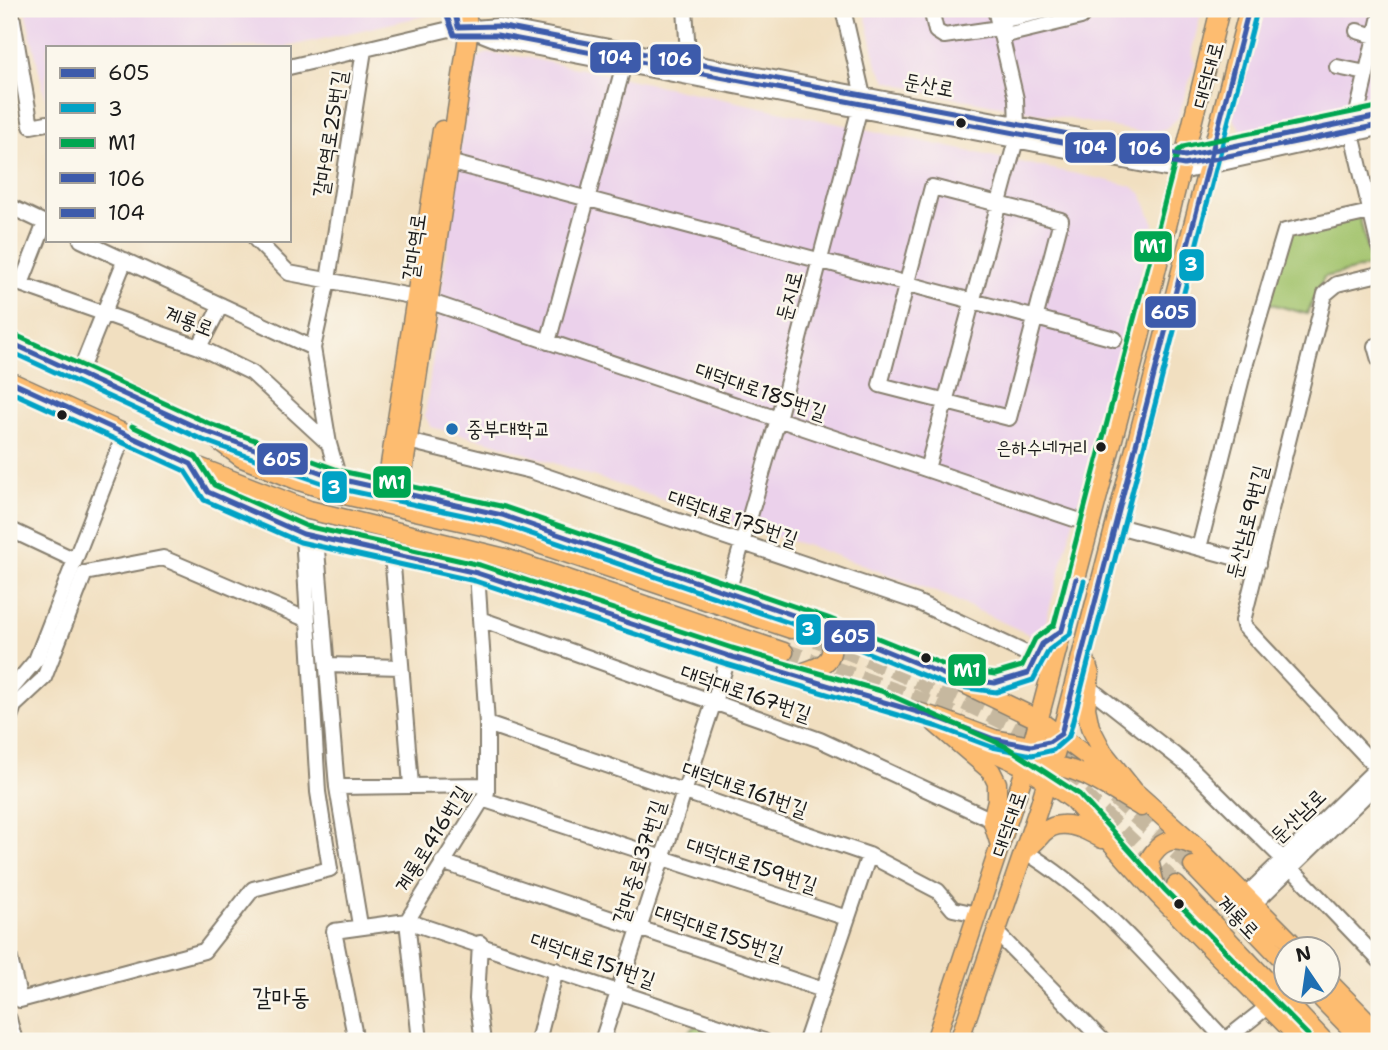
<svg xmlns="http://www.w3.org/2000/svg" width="1388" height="1050" font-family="'Shantell Sans','Poor Story',sans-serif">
<rect width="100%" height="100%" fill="#fbf7ec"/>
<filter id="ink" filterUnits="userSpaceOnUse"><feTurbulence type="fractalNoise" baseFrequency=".0143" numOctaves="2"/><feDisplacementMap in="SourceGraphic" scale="14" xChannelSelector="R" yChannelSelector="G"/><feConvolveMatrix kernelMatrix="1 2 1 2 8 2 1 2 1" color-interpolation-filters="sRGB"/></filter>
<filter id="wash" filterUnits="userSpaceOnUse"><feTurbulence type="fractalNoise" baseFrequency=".00686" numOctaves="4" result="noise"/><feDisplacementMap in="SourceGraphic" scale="28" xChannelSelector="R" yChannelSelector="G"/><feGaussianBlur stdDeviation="1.57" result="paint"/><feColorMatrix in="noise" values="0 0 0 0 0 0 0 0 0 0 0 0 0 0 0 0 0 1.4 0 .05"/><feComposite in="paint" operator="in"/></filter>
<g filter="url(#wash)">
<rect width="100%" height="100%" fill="#f1dfc0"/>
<path fill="#ebd1eb" d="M25 9H436L437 13 286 47H47L46 101Z
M864 9H1202L1192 50 1195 63 1178 118 1165 129 1145 133 929 93 887 81 877 65Z
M1266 9H1379V108L1369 105 1346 110 1338 115 1244 134 1232 117Z
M488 53 524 57 1119 183 1131 186 1141 193 1154 224 1041 640 947 596 815 548 732 523 492 442 431 427 425 416 471 66 479 57Z"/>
<path fill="#a2c36c" stroke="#5f7044" stroke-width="2" d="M1359 214 1371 266 1324 277 1307 314 1268 303 1289 231Z
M702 1020 743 1041H678Z"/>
</g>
<g filter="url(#ink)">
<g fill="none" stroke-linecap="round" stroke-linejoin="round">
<path stroke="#c6b89f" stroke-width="18" stroke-dasharray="18 9" stroke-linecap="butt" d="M791 629C857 653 921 680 984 711 1023 730 1061 749 1094 778
M784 652 926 703 961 719
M1018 746 1062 775 1176 885
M1115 797 1193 866"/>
<defs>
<path id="minor" d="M11 9 31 126 47 123
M685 9 689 68
M931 9 936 31 944 36 999 28
M995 9 1016 99 1017 126
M474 28 498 26 1185 156 1379 116
M999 28 1010 34 1081 17 1086 9
M999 28 1005 20 1053 9
M469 29 497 40 1181 172 1379 128
M1357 31 1375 36
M289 67 458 27
M1337 67 1366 73
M1355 122 1379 20
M1352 134 1379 247
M449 162 1115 339
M932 187 1061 220 1009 418 880 385Z
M9 206 47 224
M81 240 313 348
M256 240 289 273 416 297 1092 525
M1379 274 1337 284 1325 294 1243 621 1244 626 1379 770
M9 280 199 347 252 373 329 444
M21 284 45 223
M548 342 624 64
M1379 345 1375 346 1379 360
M199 347 221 305
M79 374 125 260
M408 441 531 471 917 602 1036 658
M927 469 1016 140
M339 479 329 444 313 348 328 280 364 50
M1114 525 1258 564
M9 529 75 560
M316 538 337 787 360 925
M1199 548 1245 366 1285 231 1379 210
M392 554 411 785
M728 592 778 419 863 96 843 9
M480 619 820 740 992 820
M327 665 401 667
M1087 686 1190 767 1283 859
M9 692 36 660 125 432
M9 720 14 706 44 678 85 573 163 558 308 620
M487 724 869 855 938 891 953 909 977 914
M337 787 487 785
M485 800 847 918
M1024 851C1103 898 1163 975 1226 1041
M442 862 823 990
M1291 868 1379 960
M1246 895 1379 766
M1254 904 1379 782
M996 932 1103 1041
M480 943 477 999 483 1041
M9 955 20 1000 204 951 253 889 330 869 318 792 303 534
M9 1019 15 1041
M356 1041 334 931 407 921 764 1041
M420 1041 407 921 487 792V724L477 573
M538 1041 556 970
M602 1041 729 656
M806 1041 869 855
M1224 1041 1267 1007"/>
<path id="major" d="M9 342 207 432 242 458 299 481 340 494 491 528 791 629
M9 381 191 464 309 510 505 558 784 652
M207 432 339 479 502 515 825 626 950 677 1037 719 1134 791
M191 464 208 492 303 534 477 573 729 656 941 719 994 739 1031 746 1041 744
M386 490 442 130
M400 493 469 29 465 9
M1083 653 1090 674 1086 708 1090 727 1103 752 1134 791 1198 848 1297 948
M793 675C824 667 842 661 825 626
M971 679C991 686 1008 683 1028 673L1042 644 1062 630
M935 723 991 771 997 783V800L992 820 1000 845
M974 743 1026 767 1073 800 1159 896 1302 1041
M1042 766C1077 763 1112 791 1141 807
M1027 849C1034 844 1037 840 1043 833 1061 816 1085 829 1102 839
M1193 866 1286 963
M1155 885 1149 860C1159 842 1172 835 1192 845
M1176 885 1324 1041
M1328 981 1379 1033
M1313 990 1363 1041
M935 1041 1026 767 1140 337 1220 9
M959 1041 1039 807 1061 734 1249 9"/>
</defs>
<use href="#minor" stroke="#867e6e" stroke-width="18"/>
<use href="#major" stroke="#867e6e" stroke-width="21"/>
<use href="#minor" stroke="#fff" stroke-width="14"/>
<use href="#major" stroke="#fdbc70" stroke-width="18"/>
<defs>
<path id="bus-1" d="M9 342 207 432 339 479 502 515 825 626 950 677 995 683 1028 673 1042 644 1062 630 1076 579
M9 381 191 464 208 492 303 534 477 573 729 656 941 719 994 739 1031 746 1049 742 1061 734 1249 9"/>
<path id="bus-2" d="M9 351 203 440 285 470 337 488 500 523 822 634 947 685 996 692 1033 680 1049 650 1070 634 1084 581
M9 391 185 471 204 500 300 542 475 581 726 664 938 727 992 747 1032 755 1053 750 1069 736 1257 11"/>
<path id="bus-3" d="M13 334 210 424 341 471 505 507 828 618 952 668 995 674 1022 666 1035 639 1054 625 1178 151 1183 147 1377 107
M132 426 196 457 214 485 306 526 480 565 732 648 881 691 1007 747 1079 794 1165 890 1308 1035"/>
<path id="bus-4" d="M454 9 458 27 498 26 1185 156 1379 116"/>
<path id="bus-5" d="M445 11 454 35H497L1184 165 1379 125"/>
</defs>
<use href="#bus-1" stroke="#fbf7ec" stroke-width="10"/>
<use href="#bus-2" stroke="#fbf7ec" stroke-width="10"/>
<use href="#bus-3" stroke="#fbf7ec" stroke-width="10"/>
<use href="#bus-4" stroke="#fbf7ec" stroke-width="10"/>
<use href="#bus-5" stroke="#fbf7ec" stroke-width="10"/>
<use href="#bus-1" stroke="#3d5bab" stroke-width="5"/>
<use href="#bus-2" stroke="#01a2c5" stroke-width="5"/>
<use href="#bus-3" stroke="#00a651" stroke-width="5"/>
<use href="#bus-4" stroke="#3d5bab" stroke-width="5"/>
<use href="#bus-5" stroke="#3d5bab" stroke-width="5"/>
</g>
</g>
<g fill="#1c1c1c" stroke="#fbf7ec" stroke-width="2.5">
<circle cx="961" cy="123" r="6"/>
<circle cx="62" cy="415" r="6"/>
<circle cx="1101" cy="447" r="6"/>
<circle cx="926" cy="658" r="6"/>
<circle cx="1179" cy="904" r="6"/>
</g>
<circle fill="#1f6fb2" stroke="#fbf7ec" stroke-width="2.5" cx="452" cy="429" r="7"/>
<g text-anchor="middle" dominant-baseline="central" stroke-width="5" stroke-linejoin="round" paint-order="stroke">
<g font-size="19" fill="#1c1c1c" stroke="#fbf7ec" text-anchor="end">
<text x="1088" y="447">은하수네거리</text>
</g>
<g font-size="21" fill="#1c1c1c" stroke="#fbf7ec">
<text transform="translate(1208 75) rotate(-75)">대덕대로</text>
<text transform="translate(929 85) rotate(11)">둔산로</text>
<text transform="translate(330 134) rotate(-81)">갈마역로25번길</text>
<text transform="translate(414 247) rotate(-82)">갈마역로</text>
<text transform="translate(789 296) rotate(-75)">둔지로</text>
<text transform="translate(189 321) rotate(21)">계룡로</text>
<text transform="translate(761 391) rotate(19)">대덕대로185번길</text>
<text transform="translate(733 518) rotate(19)">대덕대로175번길</text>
<text transform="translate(1247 522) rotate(-76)">둔산남로9번길</text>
<text transform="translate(746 693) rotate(19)">대덕대로167번길</text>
<text transform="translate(745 789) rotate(19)">대덕대로161번길</text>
<text transform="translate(1298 816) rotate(-44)">둔산남로</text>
<text transform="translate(1009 824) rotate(-71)">대덕대로</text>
<text transform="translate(432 839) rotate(-58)">계룡로416번길</text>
<text transform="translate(639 862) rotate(-72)">갈마중로37번길</text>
<text transform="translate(752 865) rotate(18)">대덕대로159번길</text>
<text transform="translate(1238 917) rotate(46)">계룡로</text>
<text transform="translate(719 933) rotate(19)">대덕대로155번길</text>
<text transform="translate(593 960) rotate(19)">대덕대로151번길</text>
</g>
<g font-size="21" fill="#1c1c1c" stroke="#fbf7ec" text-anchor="start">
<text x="466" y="429">중부대학교</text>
</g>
<g font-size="24" fill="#1c1c1c" stroke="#fbf7ec">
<text x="281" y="997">갈마동</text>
</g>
</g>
<g stroke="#fbf7ec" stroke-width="2.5">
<rect x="589" y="41" width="53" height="33" rx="7" fill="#3d5bab"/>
<rect x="649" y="43" width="53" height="33" rx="7" fill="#3d5bab"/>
<rect x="1064" y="131" width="53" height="33" rx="7" fill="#3d5bab"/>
<rect x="1118" y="132" width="53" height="33" rx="7" fill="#3d5bab"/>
<rect x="1133" y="230" width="40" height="33" rx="7" fill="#00a651"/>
<rect x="1178" y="248" width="27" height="34" rx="7" fill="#01a2c5"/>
<rect x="1144" y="295" width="53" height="34" rx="7" fill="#3d5bab"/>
<rect x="256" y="442" width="53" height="34" rx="7" fill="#3d5bab"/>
<rect x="372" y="465" width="40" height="34" rx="7" fill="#00a651"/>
<rect x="321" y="470" width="27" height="34" rx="7" fill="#01a2c5"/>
<rect x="795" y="613" width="27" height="33" rx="7" fill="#01a2c5"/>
<rect x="823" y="619" width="53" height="34" rx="7" fill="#3d5bab"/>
<rect x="947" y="653" width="40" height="34" rx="7" fill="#00a651"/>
</g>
<g font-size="19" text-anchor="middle" font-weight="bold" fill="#fff">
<text x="615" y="64">104</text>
<text x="675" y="66">106</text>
<text x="1090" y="154">104</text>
<text x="1145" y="155">106</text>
<text x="1153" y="253">M1</text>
<text x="1191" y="271">3</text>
<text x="1170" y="319">605</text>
<text x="282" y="466">605</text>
<text x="392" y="489">M1</text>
<text x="334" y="494">3</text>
<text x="808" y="636">3</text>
<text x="850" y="643">605</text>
<text x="967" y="677">M1</text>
</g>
<rect width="1388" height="1050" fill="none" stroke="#fbf7ec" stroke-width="35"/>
<rect x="46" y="46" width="245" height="196" fill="#fbf7ec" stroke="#a29f99" stroke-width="2"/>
<rect x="60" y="68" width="35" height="10" fill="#3d5bab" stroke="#a29f99" stroke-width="2"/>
<text x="108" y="80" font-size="21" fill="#1c1c1c">605</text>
<rect x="60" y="103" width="35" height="10" fill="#01a2c5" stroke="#a29f99" stroke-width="2"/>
<text x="108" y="116" font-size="21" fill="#1c1c1c">3</text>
<rect x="60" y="138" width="35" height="10" fill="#00a651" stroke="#a29f99" stroke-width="2"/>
<text x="108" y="150" font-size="21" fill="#1c1c1c">M1</text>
<rect x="60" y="173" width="35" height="10" fill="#3d5bab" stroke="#a29f99" stroke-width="2"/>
<text x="108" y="186" font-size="21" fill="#1c1c1c">106</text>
<rect x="60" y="208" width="35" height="10" fill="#3d5bab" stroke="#a29f99" stroke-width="2"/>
<text x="108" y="220" font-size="21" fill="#1c1c1c">104</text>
<g transform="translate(1307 970) rotate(347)"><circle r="33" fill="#fbf7ec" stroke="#a29f99" stroke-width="2"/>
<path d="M0-5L12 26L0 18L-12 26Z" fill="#1f6fb2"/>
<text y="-10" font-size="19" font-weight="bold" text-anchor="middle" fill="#1c1c1c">N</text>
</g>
</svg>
